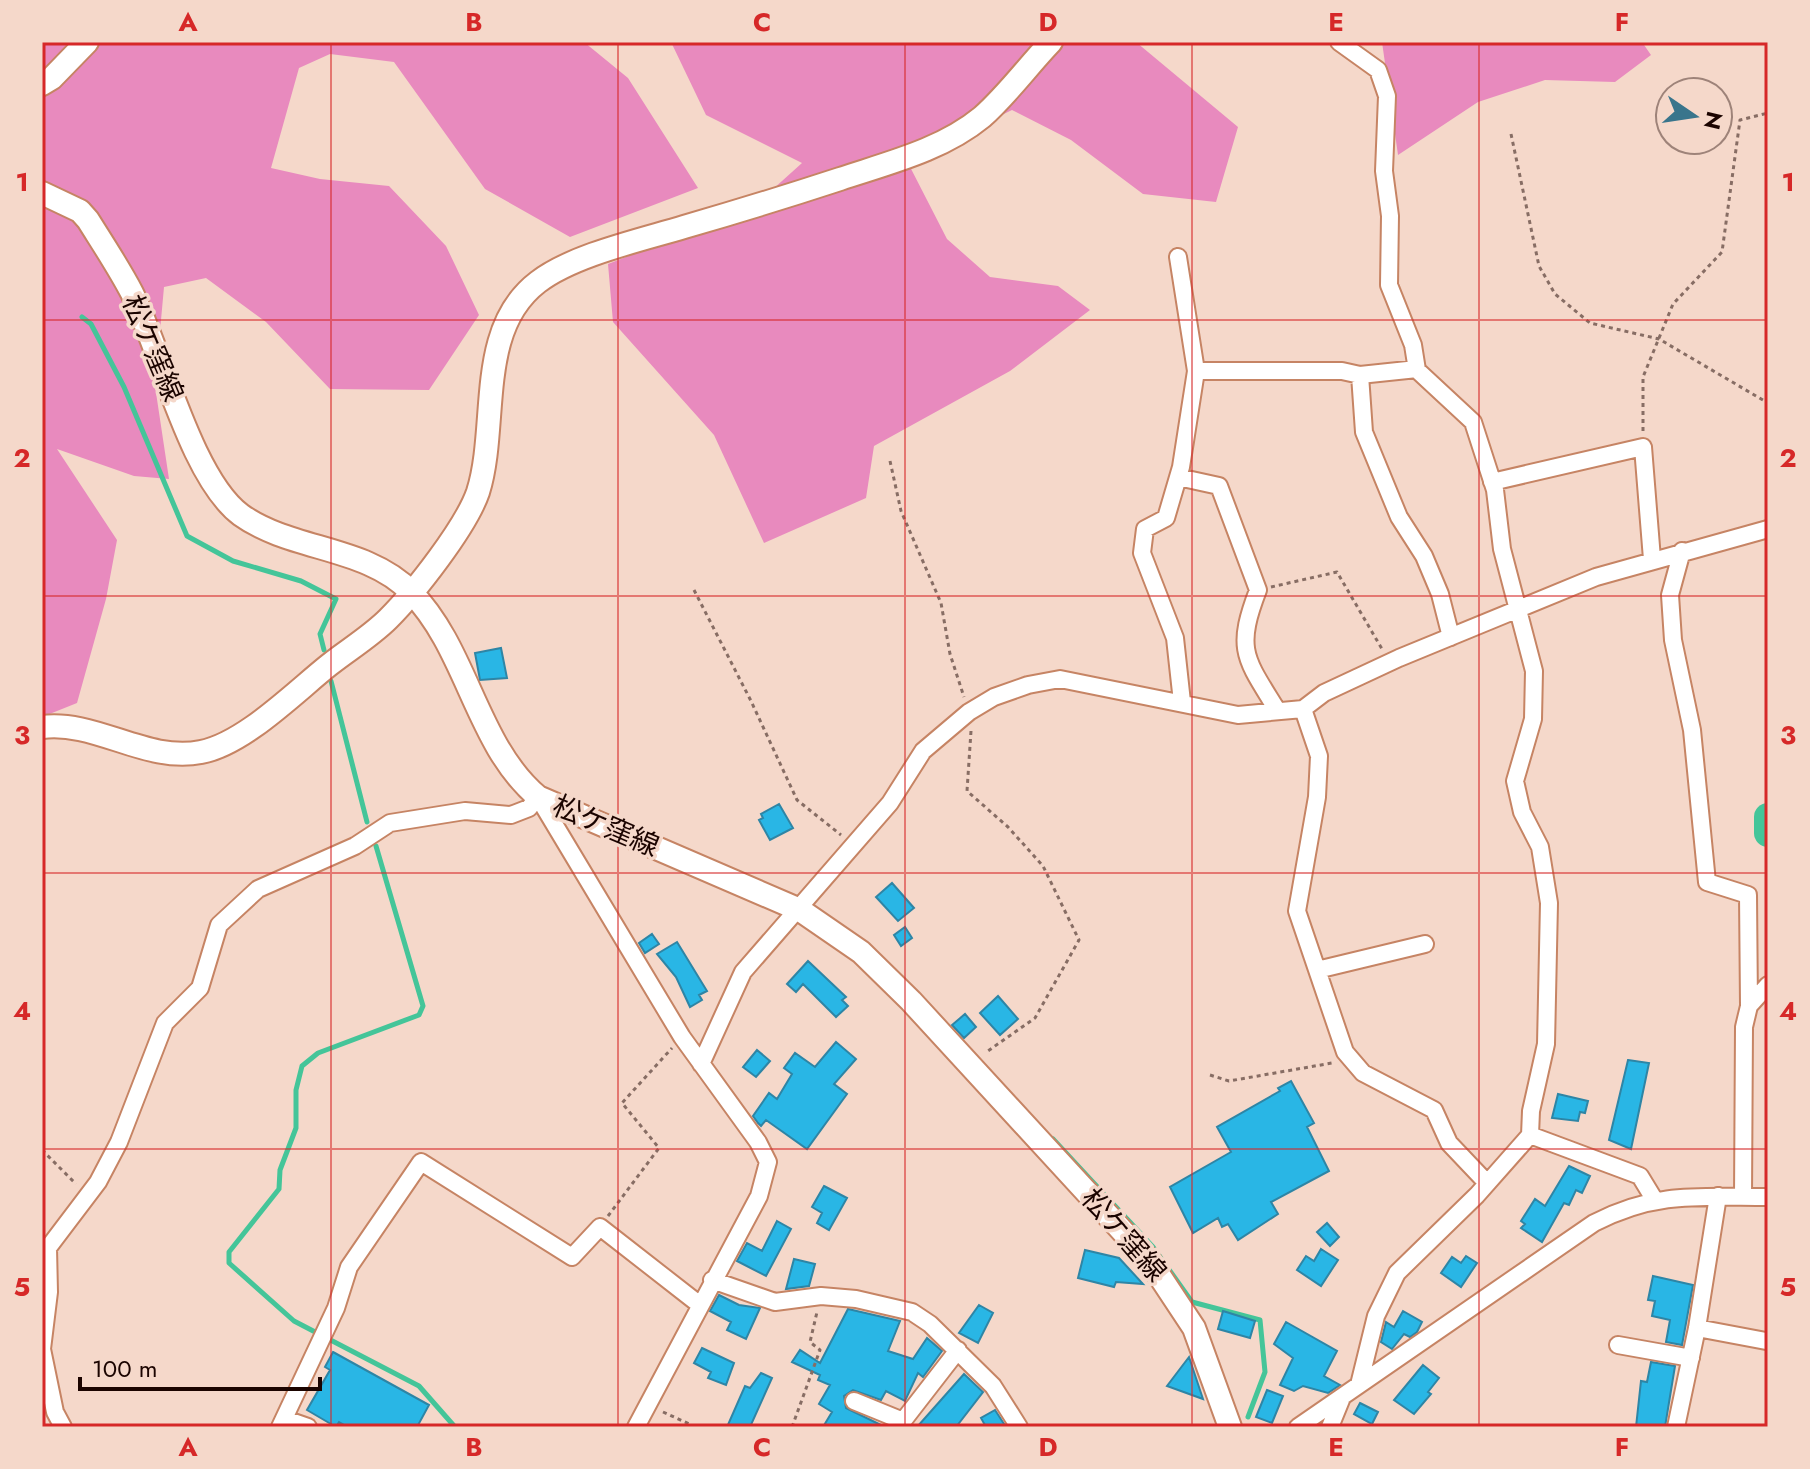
<svg xmlns="http://www.w3.org/2000/svg" width="1810" height="1469" font-family="Jost,'Noto Sans JP',sans-serif">
<rect width="100%" height="100%" fill="#f5d8ca"/>
<path fill="#e88abe" d="M42 42H584L628 78 698 188 570 237 485 189 394 62 330 54 299 68 271 168 320 179 389 186 446 246 479 315 429 390 330 389 266 322 206 278 164 287 155 386 169 479 134 476 57 449 117 540 106 599 77 703 42 717Z
M671 42H1136L1238 127 1216 202 1143 194 1071 140 1012 110 907 161 947 239 990 277 1058 286 1090 310 1010 371 874 446 866 498 764 543 714 435 613 322 608 264 752 208 802 163 706 115Z
M1382 42H1642L1651 55 1615 82 1545 80 1478 102 1398 155Z"/>
<g fill="none" stroke-linecap="round" stroke-linejoin="round">
<path stroke="#44c599" stroke-width="5" d="M82 317 91 324 124 387 187 536 233 561 301 581 336 599 320 634 324 650
M331 681 367 822
M376 846 423 1006 419 1015 318 1053 302 1066 296 1090V1128L280 1170 279 1189 229 1252V1263L294 1321 419 1386 455 1427
M1053 1139 1153 1247 1192 1302 1260 1320 1265 1372 1248 1417"/>
<path stroke="#44c599" stroke-width="28" d="M1768 817V833"/>
</g>
<path fill="#29b6e5" stroke="#2e85a5" stroke-width="2" d="M501 648 507 678 480 680 475 653Z
M779 804 793 828 770 840 759 820 763 818 761 814Z
M892 883 914 908 898 921 876 897Z
M905 927 912 938 901 946 894 935Z
M652 934 659 944 645 953 639 943Z
M677 942 707 991 699 995 702 1000 690 1007 676 977 657 954Z
M808 961 846 997 842 1000 848 1006 836 1017 803 984 796 992 787 984Z
M998 996 1018 1019 1000 1035 980 1013Z
M965 1014 976 1027 964 1038 952 1025Z
M836 1042 856 1059 834 1084 847 1094 807 1149 766 1120 761 1126 758 1123 753 1116 769 1093 777 1099 792 1074 784 1068 795 1053 815 1067Z
M757 1050 770 1061 756 1077 743 1067Z
M1628 1060 1649 1063 1631 1149 1609 1140Z
M1291 1081 1314 1123 1307 1127 1329 1171 1271 1202 1278 1214 1238 1240 1228 1224 1222 1227 1218 1218 1193 1233 1170 1187 1231 1152 1217 1127 1280 1091 1278 1088Z
M1558 1094 1588 1101 1585 1113 1580 1112 1578 1121 1552 1118Z
M1569 1166 1590 1176 1582 1193 1576 1190 1569 1205 1564 1203 1542 1242 1521 1228 1525 1224 1521 1221 1535 1199 1545 1206Z
M824 1186 847 1198 829 1230 817 1223 822 1213 812 1207Z
M777 1221 791 1229 766 1276 737 1261 747 1243 762 1251Z
M1327 1223 1339 1237 1330 1246 1317 1232Z
M1321 1249 1338 1260 1321 1286 1297 1270 1306 1256 1314 1261Z
M1085 1250 1119 1258 1143 1284 1116 1282 1114 1287 1078 1278Z
M1466 1256 1477 1263 1461 1287 1441 1273 1452 1257 1461 1263Z
M794 1259 815 1264 809 1286 786 1289Z
M1653 1276 1693 1285 1682 1345 1666 1342 1670 1320 1652 1316 1655 1301 1648 1300Z
M719 1295 739 1305 760 1308 746 1339 727 1330 731 1322 710 1311Z
M979 1305 993 1313 978 1343 959 1333Z
M848 1309 900 1321 888 1351 913 1359 927 1338 942 1351 923 1377 918 1373 905 1401 886 1391 881 1400 853 1390 844 1396 846 1408 885 1427H823L832 1412 819 1404 830 1385 818 1380 820 1375 792 1362 800 1350 820 1363Z
M1223 1311 1255 1321 1250 1338 1218 1329Z
M1403 1311 1422 1322 1417 1332 1410 1337 1404 1334 1392 1349 1381 1342 1386 1322 1394 1327Z
M1286 1322 1337 1351 1324 1376 1340 1385 1328 1393 1303 1386 1294 1391 1280 1385 1293 1358 1274 1344Z
M702 1348 734 1363 726 1385 708 1378 711 1372 694 1363Z
M333 1352 429 1405 417 1427H348L339 1422 336 1427 307 1410 330 1370 325 1367Z
M1189 1357 1203 1399 1167 1386Z
M1651 1362 1675 1366 1665 1427H1636L1641 1381 1647 1382Z
M1423 1365 1439 1378 1428 1392 1431 1394 1414 1414 1394 1400Z
M761 1373 772 1378 750 1427H727L745 1386 750 1388Z
M964 1374 983 1392 956 1427H917Z
M1267 1390 1283 1396 1272 1423 1256 1417Z
M1360 1403 1378 1412 1372 1424 1354 1414Z
M995 1410 1006 1427H986L981 1418Z"/>
<g fill="none" stroke-linecap="round" stroke-linejoin="round">
<defs>
<path id="minor" d="M1339 42 1378 70 1387 96 1384 171 1390 216 1389 285 1413 345 1417 370 1473 422 1495 490 1502 549 1534 671 1533 719 1515 781 1522 812 1540 847 1549 903 1546 1044 1531 1111 1530 1135 1477 1195 1397 1273 1376 1316 1359 1385
M1178 257 1196 371 1181 467 1166 518 1145 529 1142 553 1175 638 1182 702
M1196 371H1342L1360 375 1417 369
M1360 375 1364 432 1399 517 1424 556 1440 594 1451 637
M1178 477 1219 486 1258 590C1235 650 1245 658 1277 710
M1492 482 1643 447 1652 559
M1682 551 1670 595 1673 640 1692 730 1707 882 1748 895 1749 1006
M1303 709 1319 756 1317 797 1297 911 1345 1052 1363 1073 1434 1110 1449 1143 1486 1182
M1317 970 1425 944
M701 1064 743 972 890 803 923 751 969 712 994 697 1028 685 1060 679 1238 715 1303 709 1324 693 1399 658 1596 577 1768 529
M1530 1135 1640 1176 1654 1199
M1743 1197 1744 1027 1749 1006 1768 985
M712 1280 775 1302 821 1296 856 1299 912 1312 930 1324 993 1386 1019 1427
M1697 1328 1766 1341
M1618 1345 1691 1358
M854 1401 903 1421 958 1350
M285 1419 308 1427
M63 1427 55 1412 42 1349 49 1292 48 1248 98 1182 119 1142 165 1023 200 988 219 925 258 889 355 846 390 823 465 811 511 815 529 808 538 797 682 1037 758 1142 768 1162 759 1196 636 1427
M280 1427 336 1308 349 1267 421 1162 572 1257 600 1227 700 1305
M1298 1427 1594 1223C1655 1191 1701 1197 1768 1197
M1330 1427 1341 1400
M1676 1427 1697 1328 1718 1196"/>
<path id="tertiary" d="M42 84 52 78 87 42
M42 193 80 211 88 220C103 244 119 268 132 293 161 351 191 478 241 515 291 551 367 546 411 592 468 650 476 745 538 797L800 910 861 952 911 1001 1149 1260 1194 1328 1230 1427
M42 727C96 720 146 763 201 752 244 744 295 692 329 665 348 650 371 636 388 619 415 592 466 527 478 492 499 425 475 330 538 282 573 255 641 240 684 227 736 212 788 196 840 179 888 163 942 150 982 117 1007 95 1028 66 1051 42"/>
</defs>
<use href="#minor" stroke="#c68464" stroke-width="20"/>
<use href="#tertiary" stroke="#c68464" stroke-width="26"/>
<path stroke="#876d64" stroke-width="3" stroke-dasharray="4 4" stroke-linecap="butt" d="M1511 134 1539 266 1555 294 1590 323 1659 339 1768 403
M1643 431V377L1673 304 1722 252 1740 120 1768 113
M890 461 901 511 941 603 950 654 964 697
M1271 587 1337 572 1382 649
M694 590 751 701 797 800 841 835
M971 731 967 791 1008 827 1043 866 1079 940 1035 1018 985 1053
M1210 1075 1229 1081 1332 1063
M42 1150 76 1184
M608 1216 659 1148 622 1103 672 1048
M663 1412 696 1427
M792 1427 820 1350 810 1342 817 1312"/>
<use href="#minor" stroke="#fff" stroke-width="16"/>
<use href="#tertiary" stroke="#fff" stroke-width="22"/>
</g>
<path fill="none" stroke="#d62828" stroke-width="2" stroke-opacity="0.55" d="M331 42V1427M618 42V1427M905 42V1427M1192 42V1427M1479 42V1427M42 320H1768M42 596H1768M42 873H1768M42 1149H1768"/>
<g text-anchor="middle" dominant-baseline="central" stroke-width="7" stroke-linejoin="round" paint-order="stroke">
<g font-size="28" fill="#1b0400" stroke="#f5d8ca">
<text transform="translate(153 348) rotate(67)">松ケ窪線</text>
<text transform="translate(606 826) rotate(23)">松ケ窪線</text>
<text transform="translate(1124 1235) rotate(49)">松ケ窪線</text>
</g>
</g>
<rect width="1810" height="1469" fill="none" stroke="#f5d8ca" stroke-width="88"/>
<g transform="translate(1694 116) rotate(103)"><circle r="38" fill="#f5d8ca" stroke="#9e8379" stroke-width="2"/>
<path d="M0-6L14 30L0 20L-14 30Z" fill="#39758c"/>
<text y="-12" font-size="22" font-weight="bold" text-anchor="middle" fill="#1b0400">N</text>
</g>
<path d="M80 1377v12h240v-12" fill="none" stroke="#1b0400" stroke-width="4"/>
<text x="92" y="1377" font-size="24" fill="#1b0400" stroke="#f5d8ca" stroke-width="6" paint-order="stroke">100 m</text>
<rect x="44" y="44" width="1722" height="1381" fill="none" stroke="#d62828" stroke-width="3"/>
<g font-size="26" text-anchor="middle" font-weight="bold" fill="#d62828">
<text x="188" y="31">A</text>
<text x="474" y="31">B</text>
<text x="762" y="31">C</text>
<text x="1048" y="31">D</text>
<text x="1336" y="31">E</text>
<text x="1622" y="31">F</text>
<text x="22" y="191">1</text>
<text x="1788" y="191">1</text>
<text x="22" y="467">2</text>
<text x="1788" y="467">2</text>
<text x="22" y="744">3</text>
<text x="1788" y="744">3</text>
<text x="22" y="1020">4</text>
<text x="1788" y="1020">4</text>
<text x="22" y="1296">5</text>
<text x="1788" y="1296">5</text>
<text x="188" y="1456">A</text>
<text x="474" y="1456">B</text>
<text x="762" y="1456">C</text>
<text x="1048" y="1456">D</text>
<text x="1336" y="1456">E</text>
<text x="1622" y="1456">F</text>
</g>
</svg>
